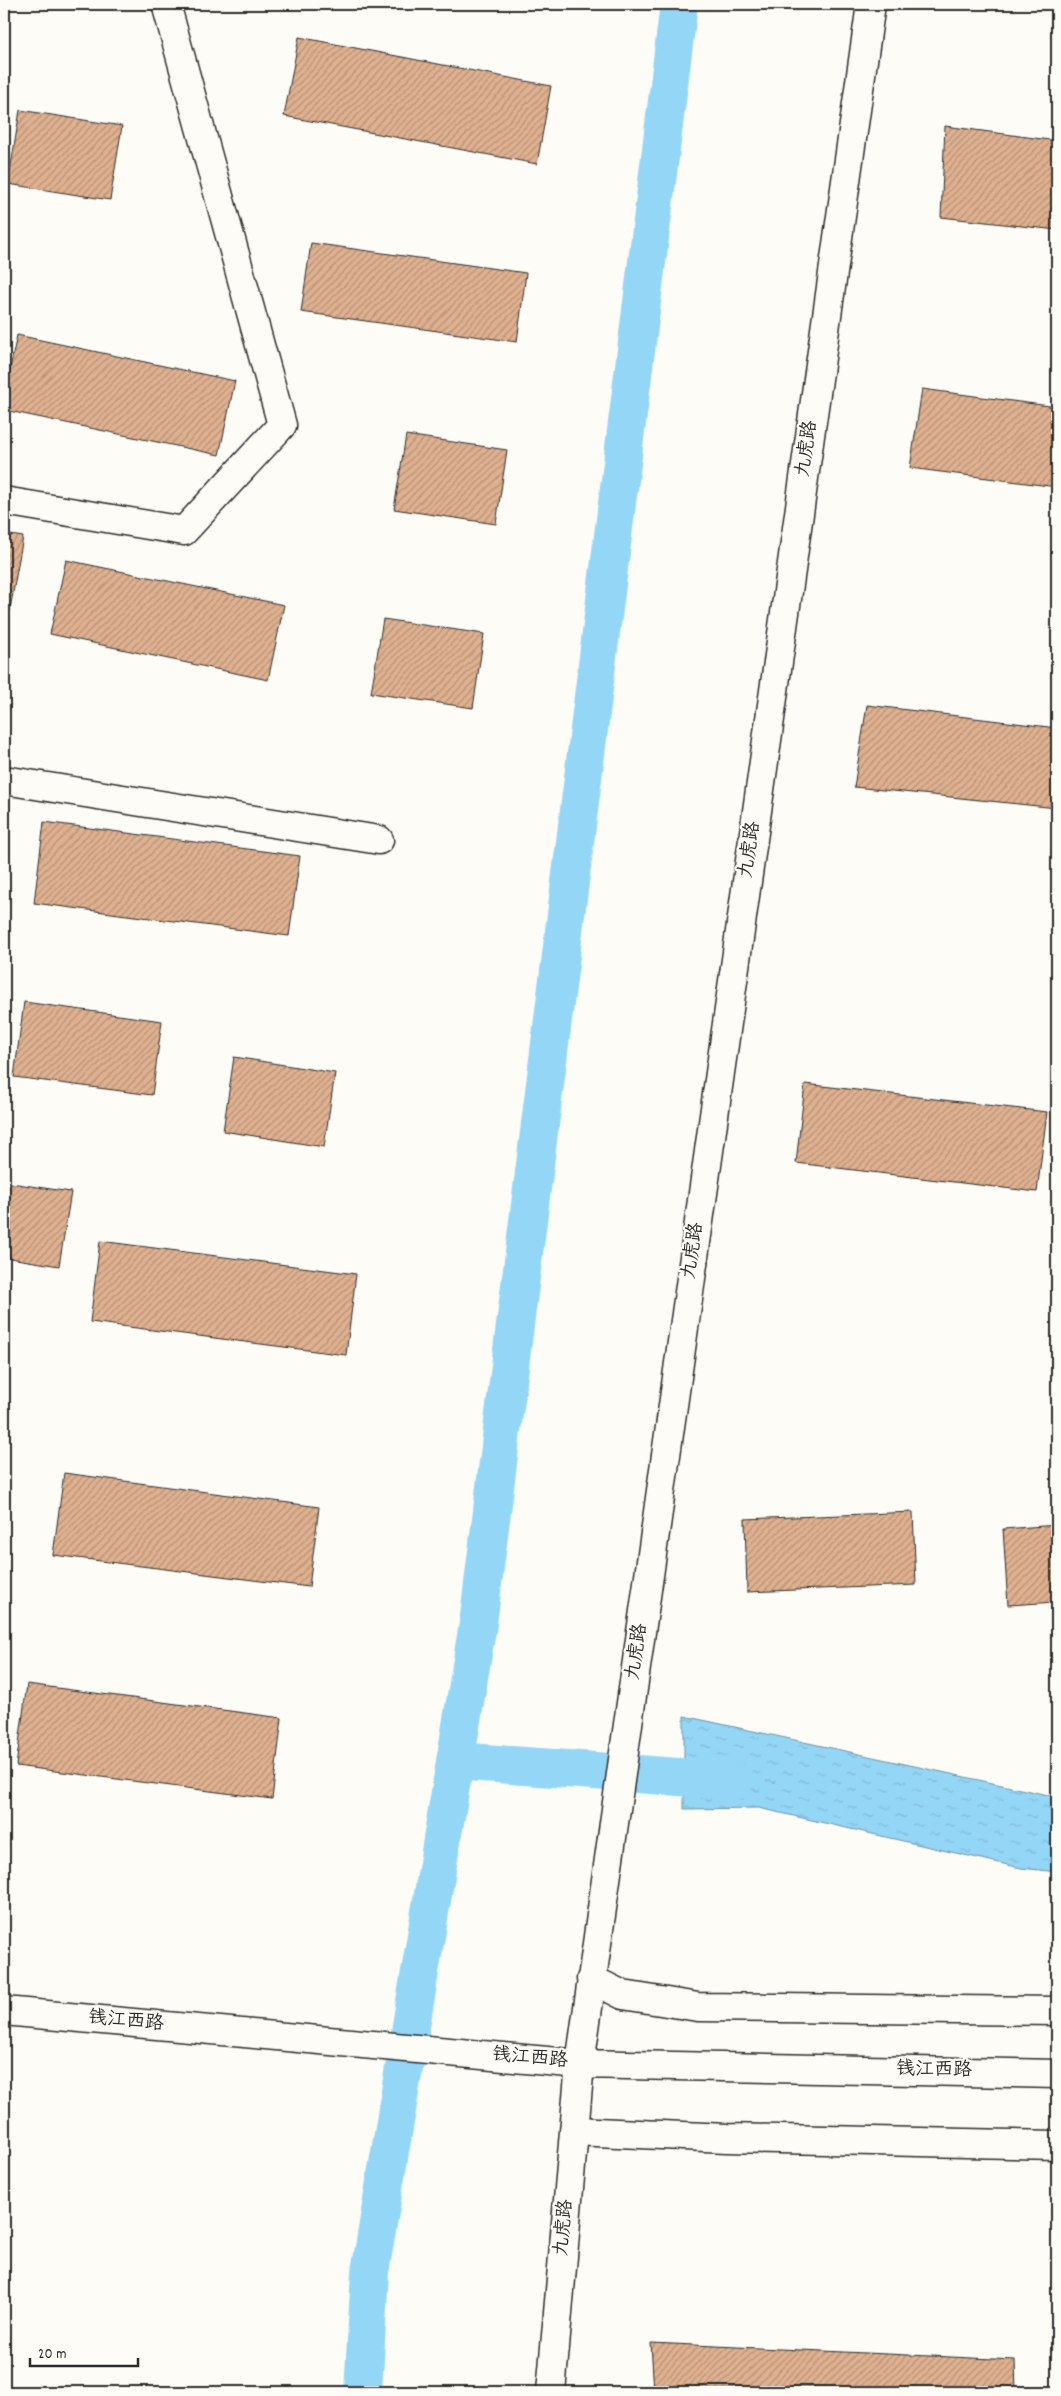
<svg xmlns="http://www.w3.org/2000/svg" width="1061" height="2396" font-family="Dekko,'LXGW WenKai TC',sans-serif">
<defs>
<pattern id="water-ripples" width="26" height="14" patternUnits="userSpaceOnUse" patternTransform="scale(1.25)"><rect width="26" height="14" fill="#94d6f6"/><path d="M2 4q2-2 4 0t4 0M15 11q2-2 4 0t4 0" fill="none" stroke="#80b8d3"/></pattern>
<pattern id="building-hatch" width="6" height="6" patternUnits="userSpaceOnUse" patternTransform="scale(1.25)"><rect width="6" height="6" fill="#dfb190"/><path d="M-1 1l2-2M0 6l6-6M5 7l2-2" fill="none" stroke="#b59076"/></pattern>
</defs>
<rect width="100%" height="100%" fill="#fdfcf7"/>
<filter id="ink" filterUnits="userSpaceOnUse"><feTurbulence type="fractalNoise" baseFrequency=".02" numOctaves="2"/><feDisplacementMap in="SourceGraphic" scale="10" xChannelSelector="R" yChannelSelector="G"/><feConvolveMatrix kernelMatrix="1 2 1 2 8 2 1 2 1" color-interpolation-filters="sRGB"/></filter>
<g filter="url(#ink)">
<path fill="url(#water-ripples)" stroke="#6a92a5" d="M684 1716 1057 1797V1872L1021 1868 759 1808 684 1809Z"/>
<g fill="none" stroke-linecap="round" stroke-linejoin="round">
<path stroke="#94d6f6" stroke-width="38" d="M455 1761 735 1781
M363 2392 370 2272 478 1624 679 4"/>
</g>
<path fill="url(#building-hatch)" stroke="#2b2b2b" d="M299 37 551 86 537 164 284 116Z
M20 110 122 126 110 200 8 184Z
M945 126 1057 141V230L941 217Z
M311 243 526 273 517 342 301 312Z
M17 335 235 381 219 455 4 410V397Z
M922 389 1057 407V487L910 468Z
M406 435 507 450 496 524 394 509Z
M4 534 23 537 9 615 4 614Z
M66 560 284 605 268 680 50 634Z
M383 619 484 634 473 708 371 693Z
M867 705 1057 728V808L854 787Z
M44 822 300 856 289 936 34 903Z
M24 1002 162 1021 152 1095 14 1077Z
M234 1057 335 1073 324 1147 223 1131Z
M805 1084 1047 1112 1037 1192 796 1163Z
M4 1182 71 1192 59 1266 4 1257Z
M100 1241 356 1274 346 1355 90 1322Z
M64 1473 319 1507 309 1587 53 1555Z
M913 1512 916 1585 747 1592 745 1519Z
M1057 1525V1602L1008 1605 1003 1529Z
M27 1684 282 1718 272 1799 16 1766Z
M651 2343 1015 2360 1016 2392H654Z"/>
<g fill="none" stroke-linecap="round" stroke-linejoin="round">
<defs>
<path id="street" d="M4 501 184 531 282 425 166 4
M4 780 379 840"/>
<path id="secondary" d="M591 1979 623 1995 698 2007 1057 2011
M4 2011 580 2064 1057 2074
M574 2131 727 2138 1057 2145
M551 2392 580 2064 871 4"/>
</defs>
<use href="#street" stroke="#2b2b2b" stroke-width="31"/>
<use href="#secondary" stroke="#2b2b2b" stroke-width="31"/>
<use href="#street" stroke="#fdfcf7" stroke-width="28"/>
<use href="#secondary" stroke="#fdfcf7" stroke-width="28"/>
</g>
</g>
<g text-anchor="middle" dominant-baseline="central" stroke-width="4.5" stroke-linejoin="round" paint-order="stroke">
<g font-size="19" fill="#2b2b2b" stroke="#fdfcf7">
<text transform="translate(808 449) rotate(-82)">九虎路</text>
<text transform="translate(751 850) rotate(-82)">九虎路</text>
<text transform="translate(694 1251) rotate(-82)">九虎路</text>
<text transform="translate(638 1652) rotate(-82)">九虎路</text>
<text transform="translate(126 2022) rotate(5)">钱江西路</text>
<text transform="translate(530 2059) rotate(5)">钱江西路</text>
<text transform="translate(934 2071) rotate(1)">钱江西路</text>
<text transform="translate(565 2228) rotate(-85)">九虎路</text>
</g>
</g>
<rect width="1061" height="2396" fill="none" stroke="#fdfcf7" stroke-width="20"/>
<rect x="10" y="10" width="1041" height="2376" fill="none" stroke="#2b2b2b" stroke-width="2" filter="url(#ink)"/>
<path d="M30 2358v8h108v-8" fill="none" stroke="#2b2b2b" stroke-width="2.5"/>
<text x="38" y="2358" font-size="15" fill="#2b2b2b" stroke="#fdfcf7" stroke-width="4" paint-order="stroke">20 m</text>
</svg>
